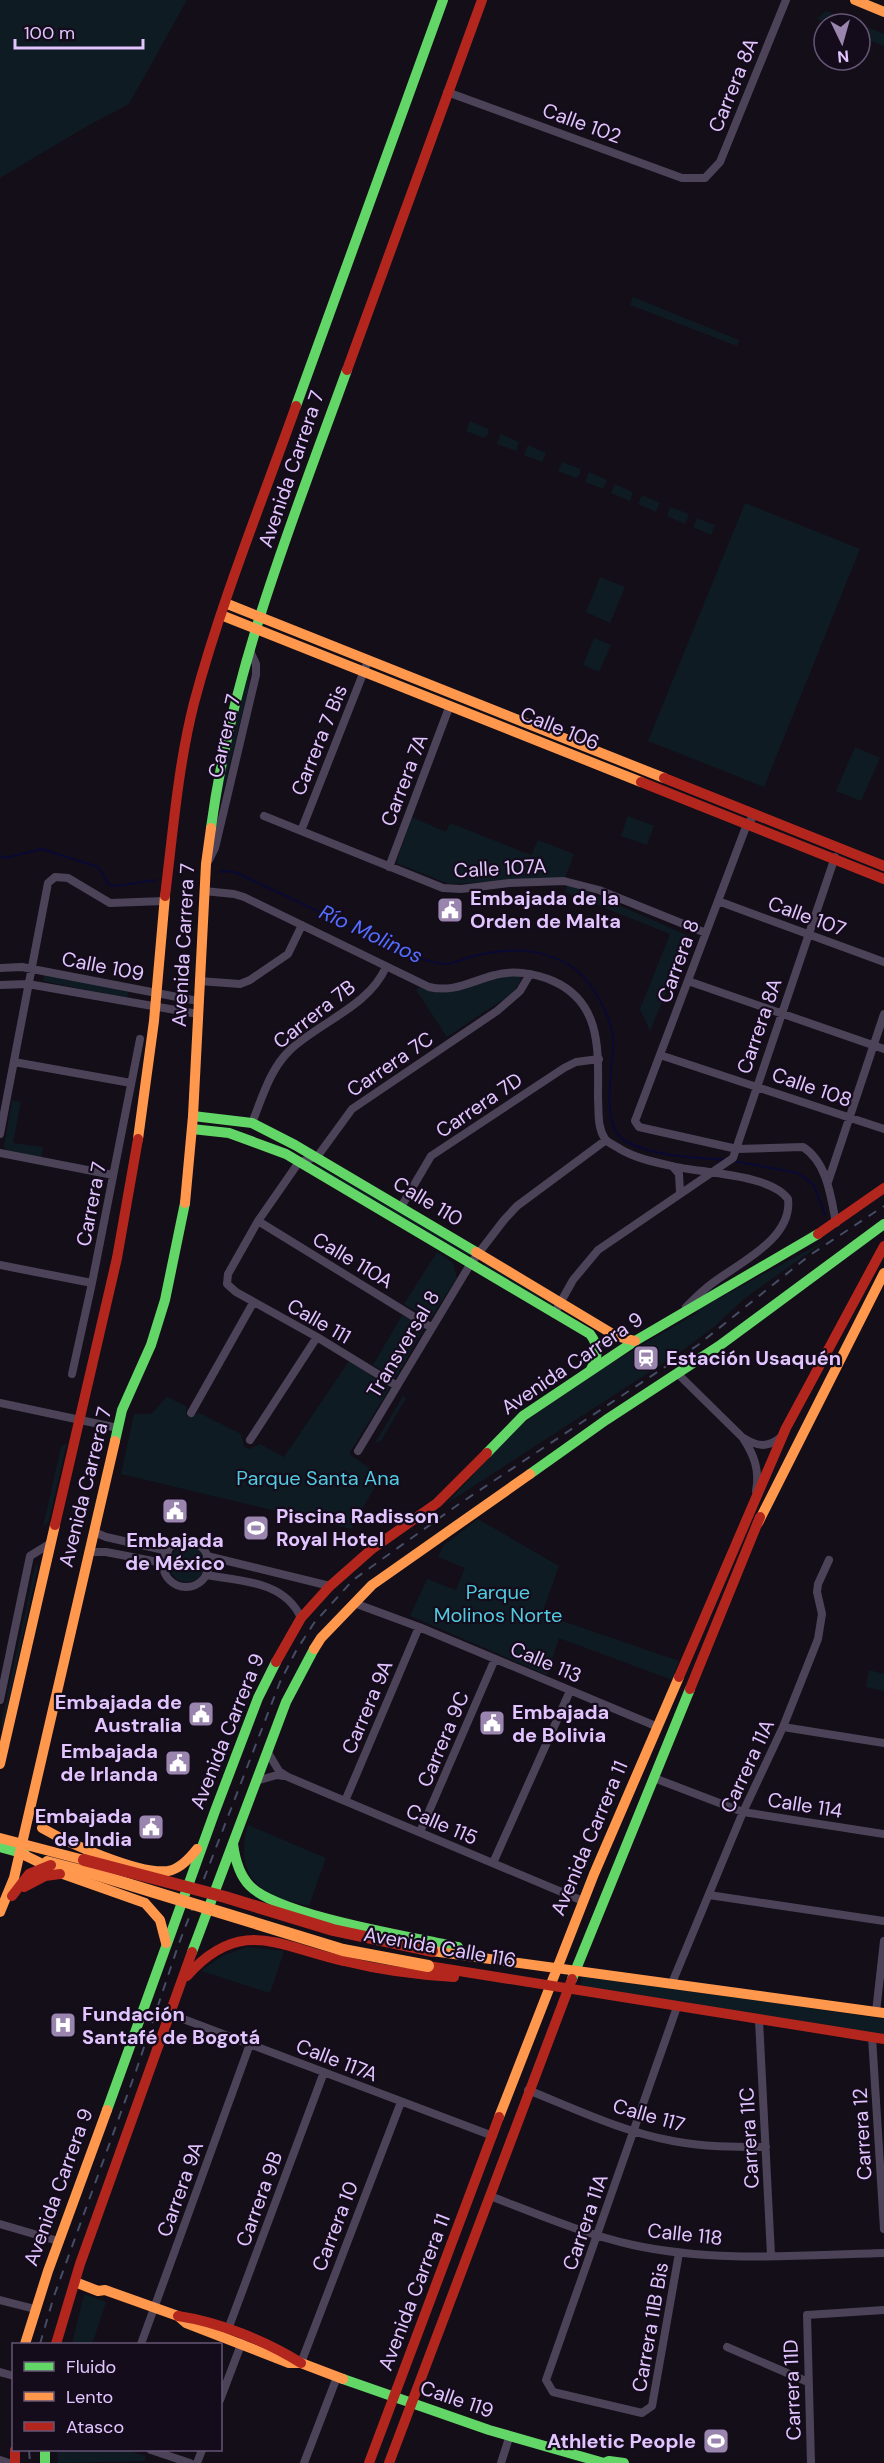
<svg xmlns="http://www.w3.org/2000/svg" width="884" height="2463" font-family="'DM Sans',sans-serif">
<rect width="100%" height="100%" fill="#130e18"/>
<path fill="#0f1b23" d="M0 0H187L129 104 84 128 0 178Z
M826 11 845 18V24H828L817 19Z
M867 27 884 34V46L860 37V33Z
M633 297 739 340 737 346 630 305Z
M470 421 488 429V434L484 438 466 431Z
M501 434 519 442 516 451 497 444Z
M528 445 546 453 542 462 524 455Z
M562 462 580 469V475L576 478 558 471Z
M589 472 607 480 603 489 585 482Z
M615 484 633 492 630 501 611 493Z
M642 495 660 503 656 512 638 504Z
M745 503 860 549 764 787 648 741Z
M670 507 689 514 685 524 667 516Z
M697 518 715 525 711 535 693 527Z
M600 577 625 587 610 623 586 612Z
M594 638 611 645 599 672 583 665Z
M250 669 248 690 216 818 224 770Z
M855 747 880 758 861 801 836 791Z
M628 816 654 826 647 845 621 836Z
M412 817 446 832 450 823 531 855 538 840 574 854 565 878 449 884 396 863Z
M568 883 689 936 650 1031 640 1009 670 934 565 892Z
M44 975 129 991 127 998 43 981Z
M522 975 519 984 511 994 447 1037 416 990 420 987 439 993 461 990 495 978Z
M12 1100 21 1102 13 1143 43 1147 41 1158 6 1150 4 1146Z
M317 1167H321L470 1253 468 1255Z
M825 1241 744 1299 713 1328 676 1355 446 1504 519 1426 606 1366 697 1313 699 1309Z
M437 1252 453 1263 457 1278 430 1319 404 1304Z
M486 1263 555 1303 553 1306 484 1266Z
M402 1315 425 1327 395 1379 373 1365Z
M349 1361 390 1388 349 1454 381 1476 351 1529 121 1474 134 1414H151L167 1397 186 1406V1415L190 1417 199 1413 241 1434 244 1447 249 1449 260 1444 284 1457Z
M403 1396 406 1398 381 1441 375 1443Z
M67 1443 49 1521 43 1527 61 1447Z
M478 1519 559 1566 542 1614 679 1661 672 1680 559 1638 547 1675 410 1616 427 1579 456 1590 465 1568 438 1557 443 1546Z
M169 1564a18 18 0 1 1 36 0a18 18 0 1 1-36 0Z
M39 1562 2 1733V1719L35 1567Z
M869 1670 884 1674V1691L866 1687Z
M248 1825 326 1858 309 1906C298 1903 285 1901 274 1896 243 1881 239 1853 248 1825Z
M247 1947 284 1951 270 1993 201 1971 222 1956Z
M583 1975 884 2019V2035L580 1987Z
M84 2294 106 2302 92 2344H72Z
M57 2450H127L145 2456V2461L58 2463Z"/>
<path fill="#0a0934" d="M249 1522 264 1524 263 1535 248 1533Z"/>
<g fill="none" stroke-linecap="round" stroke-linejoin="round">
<path stroke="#0a0934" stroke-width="2" d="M0 856 5 858 42 849 98 867 109 885 116 886 156 880
M220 872 229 871 237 873 413 956C424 960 436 964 448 964 455 963 463 959 470 957 506 948 538 946 571 966 590 978 612 1016 613 1039 615 1065 597 1126 627 1142 657 1157 693 1157 725 1160
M734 1161 798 1173 814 1185 825 1215"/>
<path stroke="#4c4359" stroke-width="8" d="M447 92 682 178H705L720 162 786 0
M755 815 747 824 635 1121 639 1127 737 1149 803 1147C827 1162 831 1197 836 1223
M264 816 443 888 461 889 509 883 564 881 599 890 706 933
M301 831 368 661
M209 860 215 848 256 675V664L250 651
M389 867 450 705
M204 891 234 894 244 897 429 987C454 993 471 981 495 975 513 970 535 973 553 981 603 1003 598 1053 598 1099 599 1112 597 1127 605 1139 608 1143 616 1146 620 1149 635 1158 654 1162 672 1166 699 1173 771 1174 788 1199 793 1240 736 1264 710 1285 702 1291 694 1299 686 1307
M718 901 884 962
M0 968 22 967 198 1001
M199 981 240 984 250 980 288 954 302 925
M688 981 884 1049
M0 985 28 984 198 1014
M660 1055 884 1129
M14 1062 131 1083
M252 1123C262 1098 270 1069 290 1050 320 1022 369 1006 386 967
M0 1134 48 883 55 877 68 878 110 903 164 901
M0 1153 113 1175
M673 1167 679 1174 680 1192
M828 1182 884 1014
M401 1207 431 1156 564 1068 576 1062 599 1059
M258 1221 432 1328
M0 1265 92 1283
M554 1314 573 1280 598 1250 733 1158 835 857
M72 1374 92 1283 140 1039
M678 1374 742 1437C756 1446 767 1449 781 1437
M397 1386 317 1337 236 1292 227 1284 228 1274 258 1221 299 1162 317 1157 352 1109 497 1011 520 991 530 974
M0 1403 118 1428
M191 1413 253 1303
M743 1438C754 1455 760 1470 756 1491
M250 1440 317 1337
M358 1451 471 1263 504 1220 517 1206 606 1140
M94 1532 106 1537 168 1551
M163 1564a23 23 0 1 1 46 0a23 23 0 1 1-46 0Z
M89 1552H106L163 1563
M207 1556 330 1586
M206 1575C241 1581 285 1581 301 1618
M354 1603 419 1627 658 1727
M0 1700 30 1556 51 1543
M783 1727 884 1743
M267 1751 279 1771 288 1777 583 1901
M654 1778 743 1812 884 1834
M256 1781 277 1775 284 1776
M345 1801 419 1627
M420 1832 495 1659
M493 1863 570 1691
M709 1895 884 1921
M672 1983 743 1812 783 1727 818 1639 822 1614 817 1592 818 1584 829 1560
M677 2007 546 2380 553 2392 642 2413 652 2406 679 2253
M876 2012 884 1941
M170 2014 493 2136
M759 2020 771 2255
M872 2037 884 2229
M528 2090C575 2109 623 2132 673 2141 703 2147 735 2147 766 2147
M490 2196C537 2214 584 2234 633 2245 715 2263 801 2255 884 2253
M0 2224 58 2241
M0 2300 35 2309
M227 2332 324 2072
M141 2344 250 2044
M727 2347 808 2382
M301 2363 401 2102
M0 2372 14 2376
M220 2400 242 2342
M151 2450 190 2463
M0 2460 9 2463
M197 2463 202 2450
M304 2463 337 2377
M501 2463 509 2438
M811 2463 807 2315 884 2310"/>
<path stroke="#63d668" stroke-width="10" d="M296 406 443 0
M211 828C232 669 293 519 347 370
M193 1116 252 1123 295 1145 476 1252
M192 1129 229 1133 286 1154 590 1334C600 1347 598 1357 590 1371
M115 1441 122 1410 151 1345 165 1300 185 1203
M487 1453 523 1416 635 1341 818 1234
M530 1474 606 1420 719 1346 884 1224
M233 1844C235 1859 239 1875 250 1886 280 1916 413 1937 458 1947
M0 1847 25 1854
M192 1952 286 1702 314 1649
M572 1979 690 1689
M107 2110 215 1811 258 1698 276 1662
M343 2379 489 2430 604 2463
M45 2450V2463
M604 2463 609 2461 624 2463"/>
<path stroke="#ff974d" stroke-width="10" d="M855 0 884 12
M225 603 664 778
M221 615 641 782
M138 1139 154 1021 165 896
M185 1203 193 1116 206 864 211 828
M476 1252 616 1336 635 1341
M758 1523 884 1273
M314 1649 321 1638 372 1585 530 1474
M0 1764 55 1525
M42 1828C68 1843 139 1875 168 1871 180 1869 190 1858 197 1849
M0 1838 84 1860
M20 1853 63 1874 145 1903 160 1920 166 1943
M47 1861 82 1870
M0 1912 14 1878 115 1441
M432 1951 884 2013
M499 2117 594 1874 679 1677
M75 2282 98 2291 105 2290 178 2316 186 2323 289 2363H301L343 2379
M25 2344 48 2271 107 2110"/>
<path stroke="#b3261e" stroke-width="10" d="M347 370 482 0
M664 778 884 866
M641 782 884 879
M165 896C173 832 178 766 194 703 221 602 261 504 296 406
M818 1234 884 1188
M55 1525 117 1258 138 1139
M276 1662 301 1618 330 1586 372 1549 437 1503 487 1453
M679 1677 786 1428 884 1246
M690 1689 760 1517
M24 1887 45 1876 60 1874
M12 1896 29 1874 51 1865
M428 1966 884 2039
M187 1976C241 1915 280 1947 344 1961 380 1970 417 1975 454 1977
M178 2316C219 2322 266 2341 301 2363
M56 2344 80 2264 192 1952
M15 2450V2463
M369 2463 499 2117
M389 2463 572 1979"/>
<path stroke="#454c65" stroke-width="2" stroke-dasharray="9 8" stroke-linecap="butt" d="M40 2344 54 2296 136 2071 178 1946 280 1682 296 1651 314 1623 353 1580 459 1504 698 1345 810 1255 884 1206
M29 2450 30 2463"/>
<path stroke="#ff974d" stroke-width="12" d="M82 1870 343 1950 428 1966"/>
<path stroke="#b3261e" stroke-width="12" d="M84 1860 225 1897 333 1930 432 1951"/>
</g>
<defs>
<symbol id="civic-square" viewBox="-11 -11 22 22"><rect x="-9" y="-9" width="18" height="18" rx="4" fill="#9a85ae" stroke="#140b1b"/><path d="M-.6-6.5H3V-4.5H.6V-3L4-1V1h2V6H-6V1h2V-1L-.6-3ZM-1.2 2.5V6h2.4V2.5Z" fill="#fff"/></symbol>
<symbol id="station-square" viewBox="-11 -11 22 22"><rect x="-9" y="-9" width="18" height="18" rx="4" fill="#9a85ae" stroke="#140b1b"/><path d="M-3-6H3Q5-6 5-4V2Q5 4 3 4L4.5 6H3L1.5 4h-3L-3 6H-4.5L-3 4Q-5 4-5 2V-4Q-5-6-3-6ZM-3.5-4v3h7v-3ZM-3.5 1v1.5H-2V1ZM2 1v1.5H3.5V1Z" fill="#fff"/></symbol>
<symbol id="stadium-square" viewBox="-11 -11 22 22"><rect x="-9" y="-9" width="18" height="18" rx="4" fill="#9a85ae" stroke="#140b1b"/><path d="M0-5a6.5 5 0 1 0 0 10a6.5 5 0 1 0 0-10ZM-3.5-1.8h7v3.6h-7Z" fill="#fff"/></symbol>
<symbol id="hospital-square" viewBox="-11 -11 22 22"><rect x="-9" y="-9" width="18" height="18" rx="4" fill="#9a85ae" stroke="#140b1b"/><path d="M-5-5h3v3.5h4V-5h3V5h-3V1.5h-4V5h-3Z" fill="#fff"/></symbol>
</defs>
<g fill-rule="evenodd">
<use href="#civic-square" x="435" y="895" width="30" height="30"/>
<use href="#station-square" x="631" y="1343" width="30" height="30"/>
<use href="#civic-square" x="160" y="1496" width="30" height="30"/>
<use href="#stadium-square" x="241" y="1513" width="30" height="30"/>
<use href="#civic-square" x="186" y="1699" width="30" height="30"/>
<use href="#civic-square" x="477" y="1708" width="30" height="30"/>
<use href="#civic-square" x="163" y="1748" width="30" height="30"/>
<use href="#civic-square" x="136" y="1812" width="30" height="30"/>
<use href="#hospital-square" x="48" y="2010" width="30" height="30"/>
<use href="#stadium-square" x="701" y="2426" width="30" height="30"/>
</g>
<g text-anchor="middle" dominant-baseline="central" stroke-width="4.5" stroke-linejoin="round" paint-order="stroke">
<g font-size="20" fill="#e2c5ff" stroke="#140b1b">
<text transform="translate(733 85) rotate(-68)">Carrera 8A</text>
<text transform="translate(582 123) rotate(20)">Calle 102</text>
<text transform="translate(291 469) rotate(-71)">Avenida Carrera 7</text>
<text transform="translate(560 728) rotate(22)">Calle 106</text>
<text transform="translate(224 736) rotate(-77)">Carrera 7</text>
<text transform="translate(319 740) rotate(-68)">Carrera 7 Bis</text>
<text transform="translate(404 780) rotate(-69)">Carrera 7A</text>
<text transform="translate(500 868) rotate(-3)">Calle 107A</text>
<text transform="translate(807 916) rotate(20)">Calle 107</text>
<text transform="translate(183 945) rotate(-87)">Avenida Carrera 7</text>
<text transform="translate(678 961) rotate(-70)">Carrera 8</text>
<text transform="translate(103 966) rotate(11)">Calle 109</text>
<text transform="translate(314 1014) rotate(-38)">Carrera 7B</text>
<text transform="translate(759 1026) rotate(-71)">Carrera 8A</text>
<text transform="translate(390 1064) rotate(-34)">Carrera 7C</text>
<text transform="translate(812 1087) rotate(19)">Calle 108</text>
<text transform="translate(479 1105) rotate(-34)">Carrera 7D</text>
<text transform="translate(428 1201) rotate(31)">Calle 110</text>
<text transform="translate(91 1204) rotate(-79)">Carrera 7</text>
<text transform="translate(353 1260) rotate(31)">Calle 110A</text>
<text transform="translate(319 1321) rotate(30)">Calle 111</text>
<text transform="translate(403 1344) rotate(-59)">Transversal 8</text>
<text transform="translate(572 1363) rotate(-34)">Avenida Carrera 9</text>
<text transform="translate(85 1487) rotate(-76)">Avenida Carrera 7</text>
<text transform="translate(546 1662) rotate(23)">Calle 113</text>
<text transform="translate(367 1707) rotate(-67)">Carrera 9A</text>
<text transform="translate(227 1731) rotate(-68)">Avenida Carrera 9</text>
<text transform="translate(443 1739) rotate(-67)">Carrera 9C</text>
<text transform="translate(747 1766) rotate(-65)">Carrera 11A</text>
<text transform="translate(805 1805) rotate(9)">Calle 114</text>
<text transform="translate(442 1824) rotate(23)">Calle 115</text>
<text transform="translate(589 1838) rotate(-67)">Avenida Carrera 11</text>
<text transform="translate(440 1947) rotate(10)">Avenida Calle 116</text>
<text transform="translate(337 2060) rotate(21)">Calle 117A</text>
<text transform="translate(649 2115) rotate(16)">Calle 117</text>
<text transform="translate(862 2134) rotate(-93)">Carrera 12</text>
<text transform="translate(749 2138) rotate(-93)">Carrera 11C</text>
<text transform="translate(58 2187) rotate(-70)">Avenida Carrera 9</text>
<text transform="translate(180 2189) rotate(-70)">Carrera 9A</text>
<text transform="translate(259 2199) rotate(-70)">Carrera 9B</text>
<text transform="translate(585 2222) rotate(-71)">Carrera 11A</text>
<text transform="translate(335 2226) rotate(-69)">Carrera 10</text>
<text transform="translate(685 2234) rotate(6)">Calle 118</text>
<text transform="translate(414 2292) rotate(-69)">Avenida Carrera 11</text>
<text transform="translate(650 2327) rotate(-80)">Carrera 11B Bis</text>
<text transform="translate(792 2390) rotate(-92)">Carrera 11D</text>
<text transform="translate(457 2399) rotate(19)">Calle 119</text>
</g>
<g font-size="20" font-weight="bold" fill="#e2c5ff" stroke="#140b1b" text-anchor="start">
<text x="470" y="898">Embajada de la<tspan x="470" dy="23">Orden de Malta</tspan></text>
<text x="666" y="1358">Estación Usaquén</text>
<text x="276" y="1516">Piscina Radisson<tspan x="276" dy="23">Royal Hotel</tspan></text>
<text x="175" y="1540" text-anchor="middle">Embajada<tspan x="175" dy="23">de México</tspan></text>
<text x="182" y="1702" text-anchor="end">Embajada de<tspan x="182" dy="23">Australia</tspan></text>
<text x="512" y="1712">Embajada<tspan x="512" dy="23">de Bolivia</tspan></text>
<text x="158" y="1751" text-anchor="end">Embajada<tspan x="158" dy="23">de Irlanda</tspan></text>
<text x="132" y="1816" text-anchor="end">Embajada<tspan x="132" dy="23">de India</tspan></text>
<text x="82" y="2014">Fundación<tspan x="82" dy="23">Santafé de Bogotá</tspan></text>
<text x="696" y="2441" text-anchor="end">Athletic People</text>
</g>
<g font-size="20" fill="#51cbdf" stroke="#140b1b">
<text x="318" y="1478">Parque Santa Ana</text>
<text x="498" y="1592">Parque<tspan x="498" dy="23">Molinos Norte</tspan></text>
</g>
<g font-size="21" font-style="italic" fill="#536dff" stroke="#140b1b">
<text transform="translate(371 934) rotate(25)">Río Molinos</text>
</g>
</g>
<rect x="12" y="2343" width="210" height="108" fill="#140b1b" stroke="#665576" stroke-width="1.5"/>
<rect x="24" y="2362" width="30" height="9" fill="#63d668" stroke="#665576" stroke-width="1.5"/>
<text x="66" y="2373" font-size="18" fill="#e2c5ff">Fluido</text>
<rect x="24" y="2392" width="30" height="9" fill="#ff974d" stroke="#665576" stroke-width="1.5"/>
<text x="66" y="2403" font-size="18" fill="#e2c5ff">Lento</text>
<rect x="24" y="2422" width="30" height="9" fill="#b3261e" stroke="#665576" stroke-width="1.5"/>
<text x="66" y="2433" font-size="18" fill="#e2c5ff">Atasco</text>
<g transform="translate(842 42) rotate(175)"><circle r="28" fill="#140b1b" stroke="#665576" stroke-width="1.5"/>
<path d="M0-4.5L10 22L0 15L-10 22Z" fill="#9a85ae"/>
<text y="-9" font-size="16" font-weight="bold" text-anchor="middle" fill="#e2c5ff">N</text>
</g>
<path d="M15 39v9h128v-9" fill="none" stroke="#e2c5ff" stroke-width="3"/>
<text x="24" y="39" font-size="18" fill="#e2c5ff" stroke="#140b1b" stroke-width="4.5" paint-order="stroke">100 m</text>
</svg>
